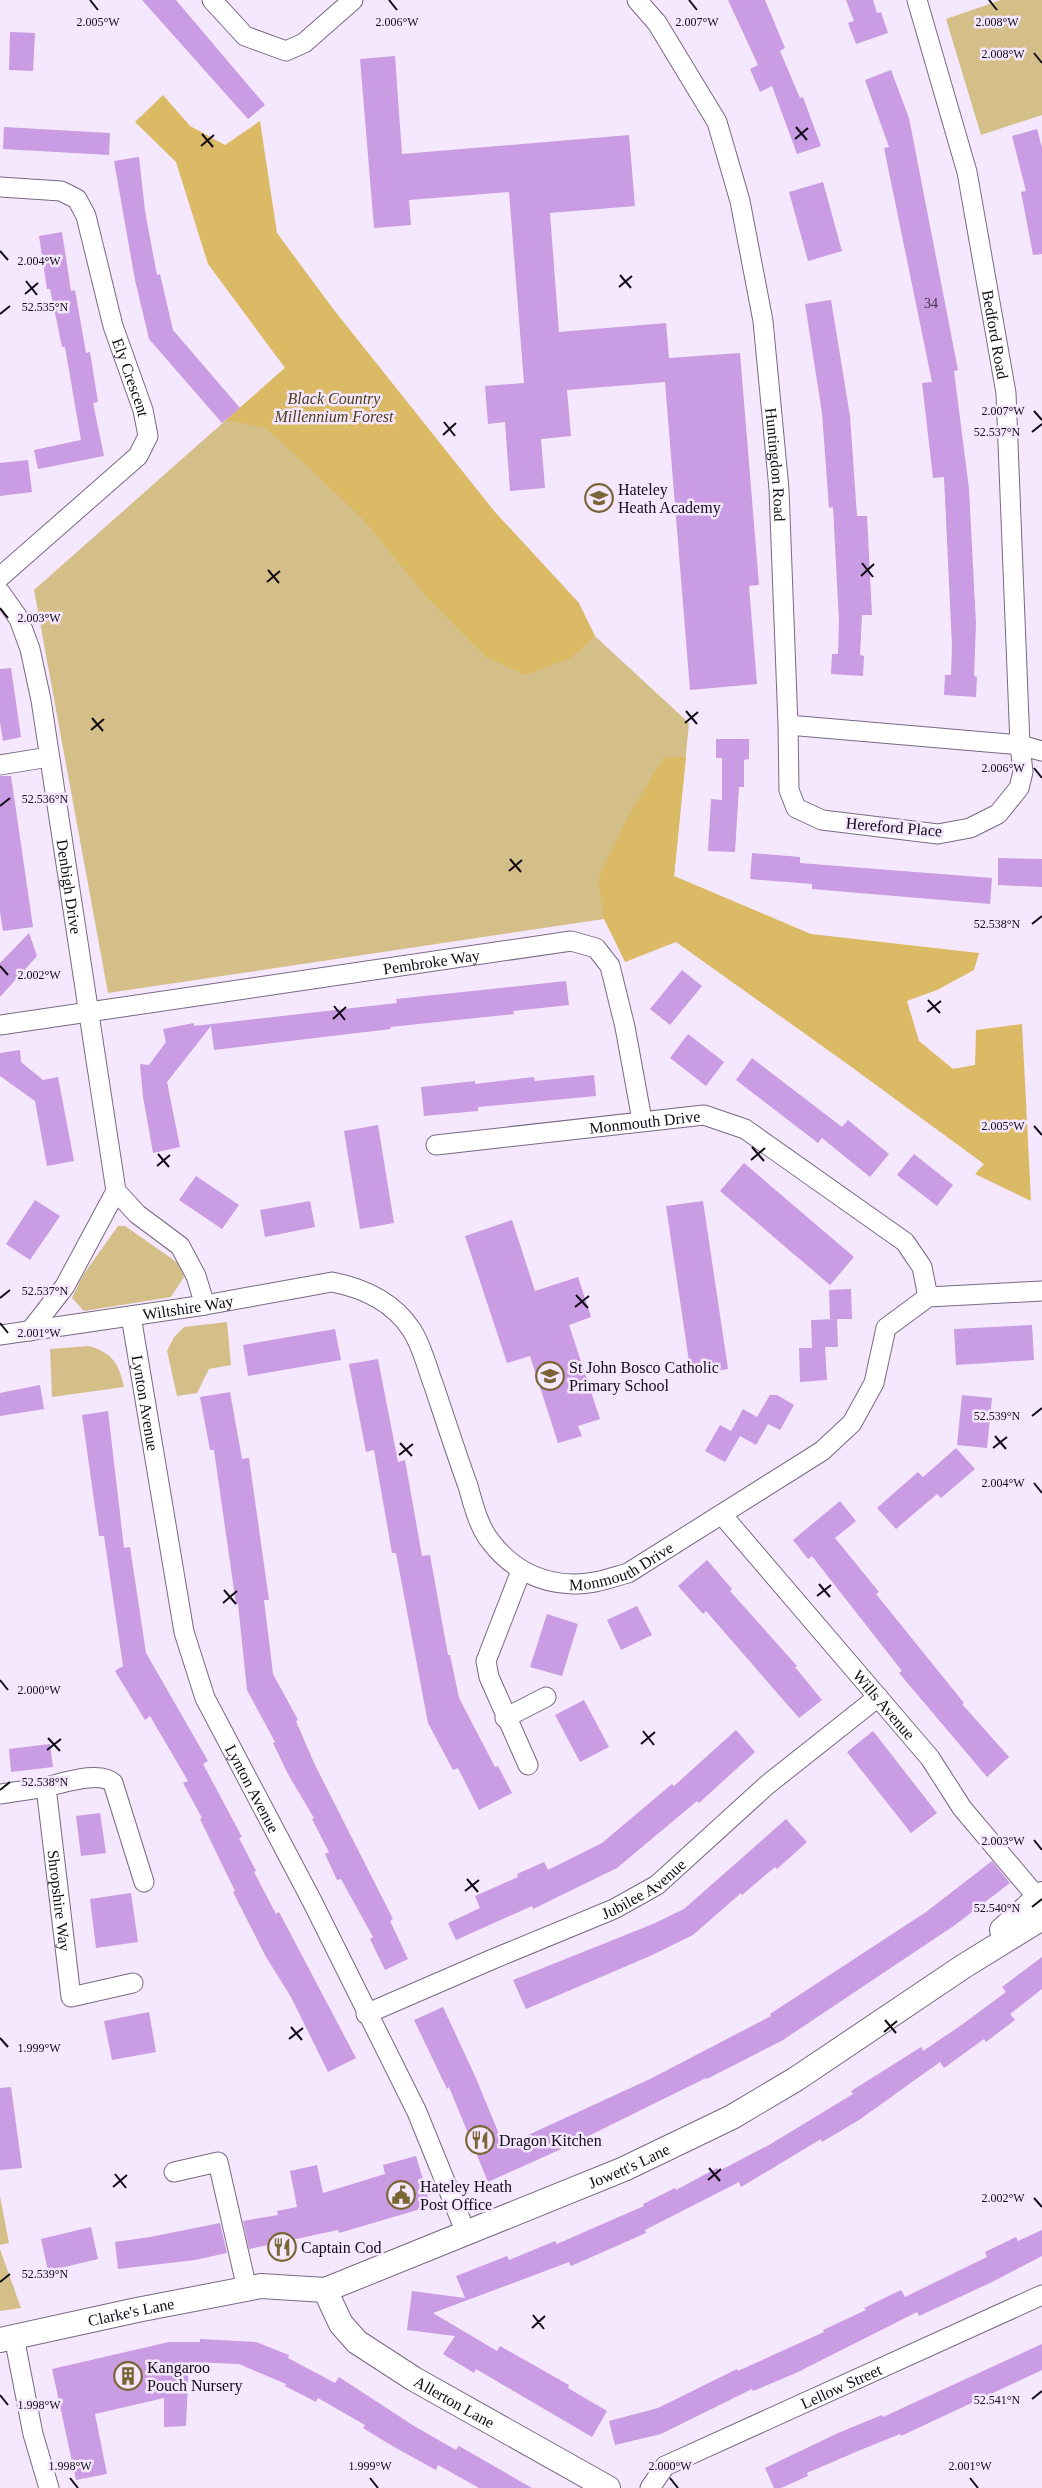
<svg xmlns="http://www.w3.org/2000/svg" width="1042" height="2488" font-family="'Times New Roman',serif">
<rect width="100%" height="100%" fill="#f5e7fe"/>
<path fill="#d5bf89" d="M1001 0H1042V115L981 135 946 19Z
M295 359 689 723 674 876 604 919 108 993 34 590Z
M118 1226H125L178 1263 184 1277 171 1297 84 1311 72 1298 83 1275Z
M227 1322 231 1365 209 1369 197 1393 177 1396 167 1351 174 1337 184 1327Z
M89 1346C113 1353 119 1364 124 1387L52 1397 50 1349Z
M0 2196 9 2243 0 2245Z
M0 2249 21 2308 0 2311Z"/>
<path fill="#dbba66" d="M163 95 190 126 225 145 260 121 277 233 334 310 495 512 579 603 595 636 571 658 525 675 486 657 425 595 363 519 266 428 226 420 285 368 208 264 176 162 135 122Z
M664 757H686L674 876 811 934 979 953 974 970 937 990 907 1001 919 1041 953 1069 975 1065 976 1030 1022 1024 1031 1201 975 1174 984 1164 846 1063 676 942 625 962 604 919 598 879 629 815Z"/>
<path fill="#c99ce3" d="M142 0H176L265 105 248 119Z
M728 0H765L785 48 780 51 800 98 803 97 821 146 797 154 772 86 760 92 750 69 758 65Z
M846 0H873L877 13 881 12 888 33 856 44 848 23 854 21Z
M10 32 35 33 33 71 9 70Z
M395 56 402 154 629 135 635 206 550 213 559 332 666 323 669 358 740 353 759 585 749 586 757 684 690 690 665 382 567 390 571 436 541 439 545 488 510 491 505 422 488 424 485 386 524 383 509 192 409 200 411 225 374 228 360 59Z
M891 70 909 118 958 370 954 371 969 489 976 624 974 676 977 677 976 697 944 695 945 675H951L952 646 944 477 933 478 922 383 932 382 884 148 889 147 865 80Z
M4 127 110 133 109 155 3 149Z
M1037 129 1042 148V254L1033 255 1021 192 1026 191 1012 136Z
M139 157 145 211 157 275 160 274 173 330 240 408 222 423 149 339 135 280 114 161Z
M823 182 842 251 808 261 789 192Z
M62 232 71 291 75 290 86 353 90 352 98 402 93 403 104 456 38 469 34 450 81 440 65 347H62L50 289H47L39 236Z
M831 300 850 416 857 516H867L872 615H862L860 655 864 656 863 676 831 674 832 654H838L839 621 833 507 829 508 822 413 805 304Z
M28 460 32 492 0 496V463Z
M11 668 21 737 3 741 0 722V669Z
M716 739H749V759L744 760V787H739L735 852 708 851 711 799 722 800V758H716Z
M0 776H11L33 927 3 931 0 912Z
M752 853 800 857V863L992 878 990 904 812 889V884L750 879Z
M998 858 1042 859V887L998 885Z
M29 933 37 956 0 997V963Z
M682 970 702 986 670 1025 650 1009Z
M566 981 569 1005 513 1011 514 1014 390 1027 391 1029 214 1050 211 1026 167 1082 180 1147 153 1153 143 1097 140 1064 149 1065 166 1042 163 1029 194 1023V1026L397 1003 396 999Z
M688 1034 724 1062 706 1086 670 1058Z
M20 1050 21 1062 43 1080 58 1077 74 1161 47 1166 35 1101 0 1076V1053Z
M752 1058 842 1127 848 1120 889 1154 870 1177 822 1138 818 1143 736 1080Z
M594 1075 596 1096 478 1107V1111L424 1116 421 1087 475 1081V1084L534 1077 535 1081Z
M378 1125 394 1223 360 1229 344 1131Z
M914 1154 953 1185 937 1206 897 1175Z
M744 1163 854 1257 830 1285 720 1191Z
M196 1176 239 1205 222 1229 179 1200Z
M35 1200 60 1216 30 1260 6 1244Z
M310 1201 315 1227 265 1237 260 1210Z
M703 1201 728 1369 691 1375 666 1206Z
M512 1220 535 1291 578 1277 591 1317 569 1325 600 1419 578 1426 582 1436 558 1443 530 1356 507 1363 465 1236Z
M851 1289 852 1319H830L829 1290Z
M837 1319 838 1347H825L827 1380 800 1382 799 1348H812L811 1320Z
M1032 1325 1034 1360 956 1365 954 1329Z
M335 1329 341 1360 248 1376 243 1345Z
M378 1359 398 1462 405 1460 422 1556 430 1555 448 1655H450L459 1698 495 1767 498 1766 512 1793 479 1810 458 1768 453 1770 428 1723 396 1553H392L374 1450 366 1452 349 1364Z
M40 1385 44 1409 0 1416V1393Z
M230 1392 242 1459 249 1458 269 1600H264L273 1674 298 1720 296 1721 314 1763 393 1919 390 1921 408 1959 385 1970 370 1939 373 1937 341 1879 337 1880 325 1854 329 1852 312 1819 314 1818 289 1776 273 1743 275 1742 247 1690 238 1604H236L214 1450H210L200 1397Z
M770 1395H777L794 1405 780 1430 768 1424 756 1445 740 1436 725 1462 705 1451 720 1425 731 1431 743 1409 757 1417Z
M962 1395 992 1398 987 1448 957 1445Z
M108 1411 124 1548 130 1547 146 1653 208 1761 203 1764 242 1837 239 1838 256 1871 254 1872 276 1914 279 1912 356 2058 328 2072 291 1997 266 1957 233 1892 235 1891 200 1819 202 1818 183 1783 188 1781 150 1716 145 1720 115 1671 123 1666 104 1536H99L82 1415Z
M956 1448 975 1469 941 1498 937 1494 896 1529 877 1508 918 1472 923 1477Z
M840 1501 856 1521 835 1538 879 1592 876 1594 964 1703 962 1704 1009 1757 987 1777 899 1673 902 1671 812 1556 808 1559 793 1540Z
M707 1560 732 1589 730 1591 797 1666 795 1667 822 1700 799 1718 706 1611 703 1614 678 1586Z
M637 1606 652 1635 621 1650 607 1620Z
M547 1614 578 1624 562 1676 530 1667Z
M584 1700 609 1747 580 1762 555 1715Z
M736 1730 755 1752 699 1803 697 1801 617 1868 533 1909 532 1906 456 1940 448 1923 480 1908 475 1896 518 1877 517 1874 544 1862 548 1870 602 1843 672 1784 674 1786Z
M873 1731 937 1813 911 1833 847 1752Z
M50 1744 53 1767 11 1772 9 1749Z
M100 1813 106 1853 81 1856 76 1816Z
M786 1819 807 1842 777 1869 775 1867 742 1895 741 1893 693 1935 650 1956 526 2009 513 1980 653 1924 684 1909Z
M992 1861 1010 1883 955 1925 783 2040 707 2079 706 2078 568 2146 488 2182 449 2087 447 2089 414 2020 443 2007 475 2076 504 2146 650 2079 771 2016 770 2014 926 1912Z
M131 1893 138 1942 96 1948 90 1899Z
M1042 1957V1989L1010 2014 1015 2020 986 2042 984 2039 944 2068 940 2062 859 2120 822 2142 821 2139 741 2187 739 2182 645 2230 646 2233 571 2266 569 2262 433 2313 497 2351 500 2346 569 2385 568 2388 607 2411 592 2437 476 2369 474 2373 443 2354 455 2336 407 2330 412 2291 465 2298 456 2276 507 2256 509 2260 555 2241 557 2244 598 2226 644 2206 643 2204 675 2188 676 2190 717 2168 719 2171 769 2145 853 2094 851 2091 883 2071 921 2047 923 2051 960 2026 1006 1992 1002 1987Z
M149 2012 156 2052 112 2060 104 2021Z
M11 2087 22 2168 0 2170V2088Z
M416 2156 431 2206 339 2233 338 2230 249 2249 243 2221 278 2215 277 2211 297 2207 290 2171 317 2165 323 2193 385 2174 383 2165Z
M220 2223 227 2253 195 2260 118 2269 115 2242 150 2237Z
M91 2227 98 2259 48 2271 41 2239Z
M1042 2230V2256L992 2282 919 2316 917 2312 796 2373 753 2391 752 2389 661 2434 615 2445 609 2421 658 2408 737 2369 738 2371 824 2332 823 2330 866 2310 864 2308 901 2290 905 2297 987 2257 985 2252 1016 2237 1018 2241Z
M200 2339 256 2342 289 2355 288 2358 335 2383 339 2377 414 2426 456 2450 459 2446 532 2488H479L438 2465 436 2470 394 2447 363 2428 365 2425 318 2398 316 2402 285 2386 286 2384 239 2364 189 2362 186 2426 164 2427V2398L95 2414 107 2474 76 2480 52 2369 169 2342H200Z
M1042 2344V2370L901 2436 900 2434 858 2451 807 2473 808 2476 781 2488H774L765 2468 838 2433 882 2415 883 2417Z"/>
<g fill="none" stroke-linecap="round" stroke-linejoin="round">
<defs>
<g id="minor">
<path d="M212 0 245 36 286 51 304 43 353 0"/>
<path id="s1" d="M637 0 657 23 717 122 740 201 763 321 779 489 788 725 1020 745 1023 772 1019 788 998 814 970 828 938 834 822 820 796 808 789 790 788 725"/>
<path id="s2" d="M917 0 967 172 1006 393 1020 745 1042 751"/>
<path id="s3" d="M0 187 61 191 77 199 86 216 113 326 143 410 148 436 138 456 0 577"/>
<path id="s4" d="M0 592 19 619 30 649 41 700 116 1191 137 1214 180 1246 196 1276 205 1305"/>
<path d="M0 765 49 757"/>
<path id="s5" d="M0 1025 571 941 596 948 610 966 625 1027 642 1120"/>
<path id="s6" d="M436 1145 704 1115 745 1129 905 1242 922 1267 928 1297"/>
<path id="s7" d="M131 1316 184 1632 205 1698 312 1901 417 2112 466 2233"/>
<path d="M30 1331 65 1286 116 1191"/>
<path id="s8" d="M0 1335 205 1305 332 1282C363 1288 393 1302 411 1329 422 1345 427 1368 434 1386 445 1419 456 1453 468 1486 473 1504 479 1528 491 1542 511 1568 539 1583 572 1584 591 1585 610 1578 628 1573L822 1451 852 1423 874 1383 886 1328 928 1297 1042 1291"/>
<path id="s9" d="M723 1516 930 1758 962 1808 1037 1897"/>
<path d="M521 1571 486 1661 489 1677 528 1765"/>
<path d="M505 1718 546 1697"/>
<path d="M46 1787C63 1783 100 1770 113 1783L144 1882"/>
<path id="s10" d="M0 1794 46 1787 71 1997 133 1983"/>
<path id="s11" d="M366 2014 493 1959 614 1909 657 1885 767 1785 878 1697"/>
<path d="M174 2172 218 2162 247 2289"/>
<path d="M14 2337 33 2434 49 2488"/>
<path id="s12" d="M650 2488 665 2466 1042 2295"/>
</g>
<g id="tertiary">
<path d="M1002 1930 1042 1894"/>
<path id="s13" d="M325 2290 341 2324 357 2342 414 2379 608 2488"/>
<path id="s14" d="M0 2340 137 2310 261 2286 325 2290 624 2169 732 2117 796 2079 964 1966 1042 1918"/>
</g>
</defs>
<use href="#minor" stroke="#796982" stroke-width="21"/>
<use href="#tertiary" stroke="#796982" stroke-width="26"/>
<use href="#minor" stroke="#fff" stroke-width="19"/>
<use href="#tertiary" stroke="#fff" stroke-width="24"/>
</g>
<path fill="none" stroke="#120c16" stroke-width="2" d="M90 0 98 10M389 0 397 10M689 0 697 10M989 0 997 10M1034 53 1042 63M796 127 807 140M202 134 213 147M795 139 808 128M201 146 214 135M0 251 8 260M620 275 631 288M26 281 37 295M619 287 632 276M25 294 38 283M0 314 10 306M1034 411 1042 420M444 422 455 436M1032 432 1042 424M443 435 456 423M862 563 873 577M268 570 279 583M861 576 874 564M267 582 280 571M0 608 8 618M686 711 697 724M92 718 103 731M685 723 698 712M91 730 104 719M1034 768 1042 778M0 806 10 798M510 859 521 872M509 871 522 860M1032 924 1042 916M0 966 8 975M928 1000 940 1013M334 1006 345 1020M927 1012 941 1001M333 1019 346 1007M1034 1126 1042 1135M752 1147 764 1161M158 1154 169 1167M751 1160 765 1148M157 1166 170 1155M576 1295 588 1308M0 1298 10 1290M575 1307 589 1296M0 1323 8 1333M1032 1416 1042 1408M995 1436 1006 1449M400 1443 412 1456M993 1448 1007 1437M399 1455 413 1444M1034 1483 1042 1493M819 1584 830 1597M224 1590 236 1604M817 1596 831 1585M223 1603 237 1591M0 1680 8 1690M643 1731 654 1745M48 1738 60 1751M641 1744 655 1732M47 1750 61 1739M0 1790 10 1782M1034 1840 1042 1850M467 1879 478 1892M465 1891 479 1880M1032 1907 1042 1899M885 2020 896 2033M291 2027 302 2040M884 2032 897 2021M0 2038 8 2047M289 2039 303 2028M709 2168 720 2181M115 2174 126 2188M708 2180 721 2169M113 2187 127 2175M1034 2198 1042 2207M0 2282 10 2274M533 2315 544 2329M532 2328 545 2316M0 2395 8 2405M1032 2399 1042 2391M70 2478 78 2488M370 2478 378 2488M670 2478 678 2488M970 2478 978 2488"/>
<defs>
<symbol id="school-ring" viewBox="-11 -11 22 22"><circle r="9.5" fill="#f5e7fe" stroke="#796634" stroke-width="1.5"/><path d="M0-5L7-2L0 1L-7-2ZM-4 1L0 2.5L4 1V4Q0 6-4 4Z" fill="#796634"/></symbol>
<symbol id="restaurant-ring" viewBox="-11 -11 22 22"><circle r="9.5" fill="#f5e7fe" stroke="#796634" stroke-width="1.5"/><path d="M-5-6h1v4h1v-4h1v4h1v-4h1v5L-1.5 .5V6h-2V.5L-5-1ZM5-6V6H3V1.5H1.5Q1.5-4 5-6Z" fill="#796634"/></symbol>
<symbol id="civic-ring" viewBox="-11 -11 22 22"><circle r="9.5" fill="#f5e7fe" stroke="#796634" stroke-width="1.5"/><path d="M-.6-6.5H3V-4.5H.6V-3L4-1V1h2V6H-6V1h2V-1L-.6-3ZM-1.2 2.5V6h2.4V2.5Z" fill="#796634"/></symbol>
<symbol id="building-ring" viewBox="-11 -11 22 22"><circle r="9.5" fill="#f5e7fe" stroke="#796634" stroke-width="1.5"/><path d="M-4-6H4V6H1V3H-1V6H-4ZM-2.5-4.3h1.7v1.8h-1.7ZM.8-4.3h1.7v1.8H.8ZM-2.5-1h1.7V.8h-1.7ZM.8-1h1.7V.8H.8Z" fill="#796634"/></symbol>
</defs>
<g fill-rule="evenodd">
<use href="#school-ring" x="583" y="482" width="32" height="32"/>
<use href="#school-ring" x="534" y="1360" width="32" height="32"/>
<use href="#restaurant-ring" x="464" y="2124" width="32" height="32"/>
<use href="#civic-ring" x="385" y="2179" width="32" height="32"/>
<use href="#restaurant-ring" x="266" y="2231" width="32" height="32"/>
<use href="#building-ring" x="112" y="2360" width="32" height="32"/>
</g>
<g text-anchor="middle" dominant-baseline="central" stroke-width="5" stroke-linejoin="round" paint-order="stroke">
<g font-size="14" fill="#403049">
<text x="931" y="303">34</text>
</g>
<g font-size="16" fill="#120c16" stroke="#f5e7fe">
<text stroke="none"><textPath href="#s2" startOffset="344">Bedford Road</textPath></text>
<text stroke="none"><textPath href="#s3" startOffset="266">Ely Crescent</textPath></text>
<text stroke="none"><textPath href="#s1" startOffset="495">Huntingdon Road</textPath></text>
<text transform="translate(894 827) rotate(5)">Hereford Place</text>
<text stroke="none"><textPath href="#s4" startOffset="306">Denbigh Drive</textPath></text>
<text stroke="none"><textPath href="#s5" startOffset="436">Pembroke Way</textPath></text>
<text stroke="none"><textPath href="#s6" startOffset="210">Monmouth Drive</textPath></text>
<text stroke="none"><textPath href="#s8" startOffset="190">Wiltshire Way</textPath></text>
<text stroke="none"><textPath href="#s7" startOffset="88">Lynton Avenue</textPath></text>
<text stroke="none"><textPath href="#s8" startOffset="806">Monmouth Drive</textPath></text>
<text stroke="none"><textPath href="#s9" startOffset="248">Wills Avenue</textPath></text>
<text stroke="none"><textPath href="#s7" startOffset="492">Lynton Avenue</textPath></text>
<text stroke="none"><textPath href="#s11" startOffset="305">Jubilee Avenue</textPath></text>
<text stroke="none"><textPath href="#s10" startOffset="161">Shropshire Way</textPath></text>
<text stroke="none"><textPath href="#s14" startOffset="659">Jowett's Lane</textPath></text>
<text stroke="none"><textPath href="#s14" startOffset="134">Clarke's Lane</textPath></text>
<text stroke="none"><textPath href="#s12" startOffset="220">Lellow Street</textPath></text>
<text stroke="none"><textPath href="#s13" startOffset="176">Allerton Lane</textPath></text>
</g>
<g font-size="16" font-style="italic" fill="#4b3d18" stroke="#f5e7fe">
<text x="334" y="398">Black Country<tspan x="334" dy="18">Millennium Forest</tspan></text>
</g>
<g font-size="16" fill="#120c16" stroke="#f5e7fe" text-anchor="start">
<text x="618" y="489">Hateley<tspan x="618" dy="18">Heath Academy</tspan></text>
<text x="569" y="1367">St John Bosco Catholic<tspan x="569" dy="18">Primary School</tspan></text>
<text x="499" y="2140">Dragon Kitchen</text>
<text x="420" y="2186">Hateley Heath<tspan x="420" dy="18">Post Office</tspan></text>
<text x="301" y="2247">Captain Cod</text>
<text x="147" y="2367">Kangaroo<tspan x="147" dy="18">Pouch Nursery</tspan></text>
</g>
</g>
<g font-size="12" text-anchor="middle" fill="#120c16" stroke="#f5e7fe" stroke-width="5" stroke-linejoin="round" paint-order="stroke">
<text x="98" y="26">2.005°W</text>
<text x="397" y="26">2.006°W</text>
<text x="697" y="26">2.007°W</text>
<text x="997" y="26">2.008°W</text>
<text x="1003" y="58">2.008°W</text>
<text x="39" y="265">2.004°W</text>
<text x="45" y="311">52.535°N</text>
<text x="1003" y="415">2.007°W</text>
<text x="997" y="436">52.537°N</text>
<text x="39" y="622">2.003°W</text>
<text x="1003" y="772">2.006°W</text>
<text x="45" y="803">52.536°N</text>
<text x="997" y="928">52.538°N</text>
<text x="39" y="979">2.002°W</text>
<text x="1003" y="1130">2.005°W</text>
<text x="45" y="1295">52.537°N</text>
<text x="39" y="1337">2.001°W</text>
<text x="997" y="1420">52.539°N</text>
<text x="1003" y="1487">2.004°W</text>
<text x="39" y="1694">2.000°W</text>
<text x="45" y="1786">52.538°N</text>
<text x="1003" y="1845">2.003°W</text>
<text x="997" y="1912">52.540°N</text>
<text x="39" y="2052">1.999°W</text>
<text x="1003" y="2202">2.002°W</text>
<text x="45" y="2278">52.539°N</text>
<text x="997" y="2404">52.541°N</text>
<text x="39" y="2409">1.998°W</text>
<text x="70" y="2470">1.998°W</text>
<text x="370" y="2470">1.999°W</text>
<text x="670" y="2470">2.000°W</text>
<text x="970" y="2470">2.001°W</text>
</g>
</svg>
